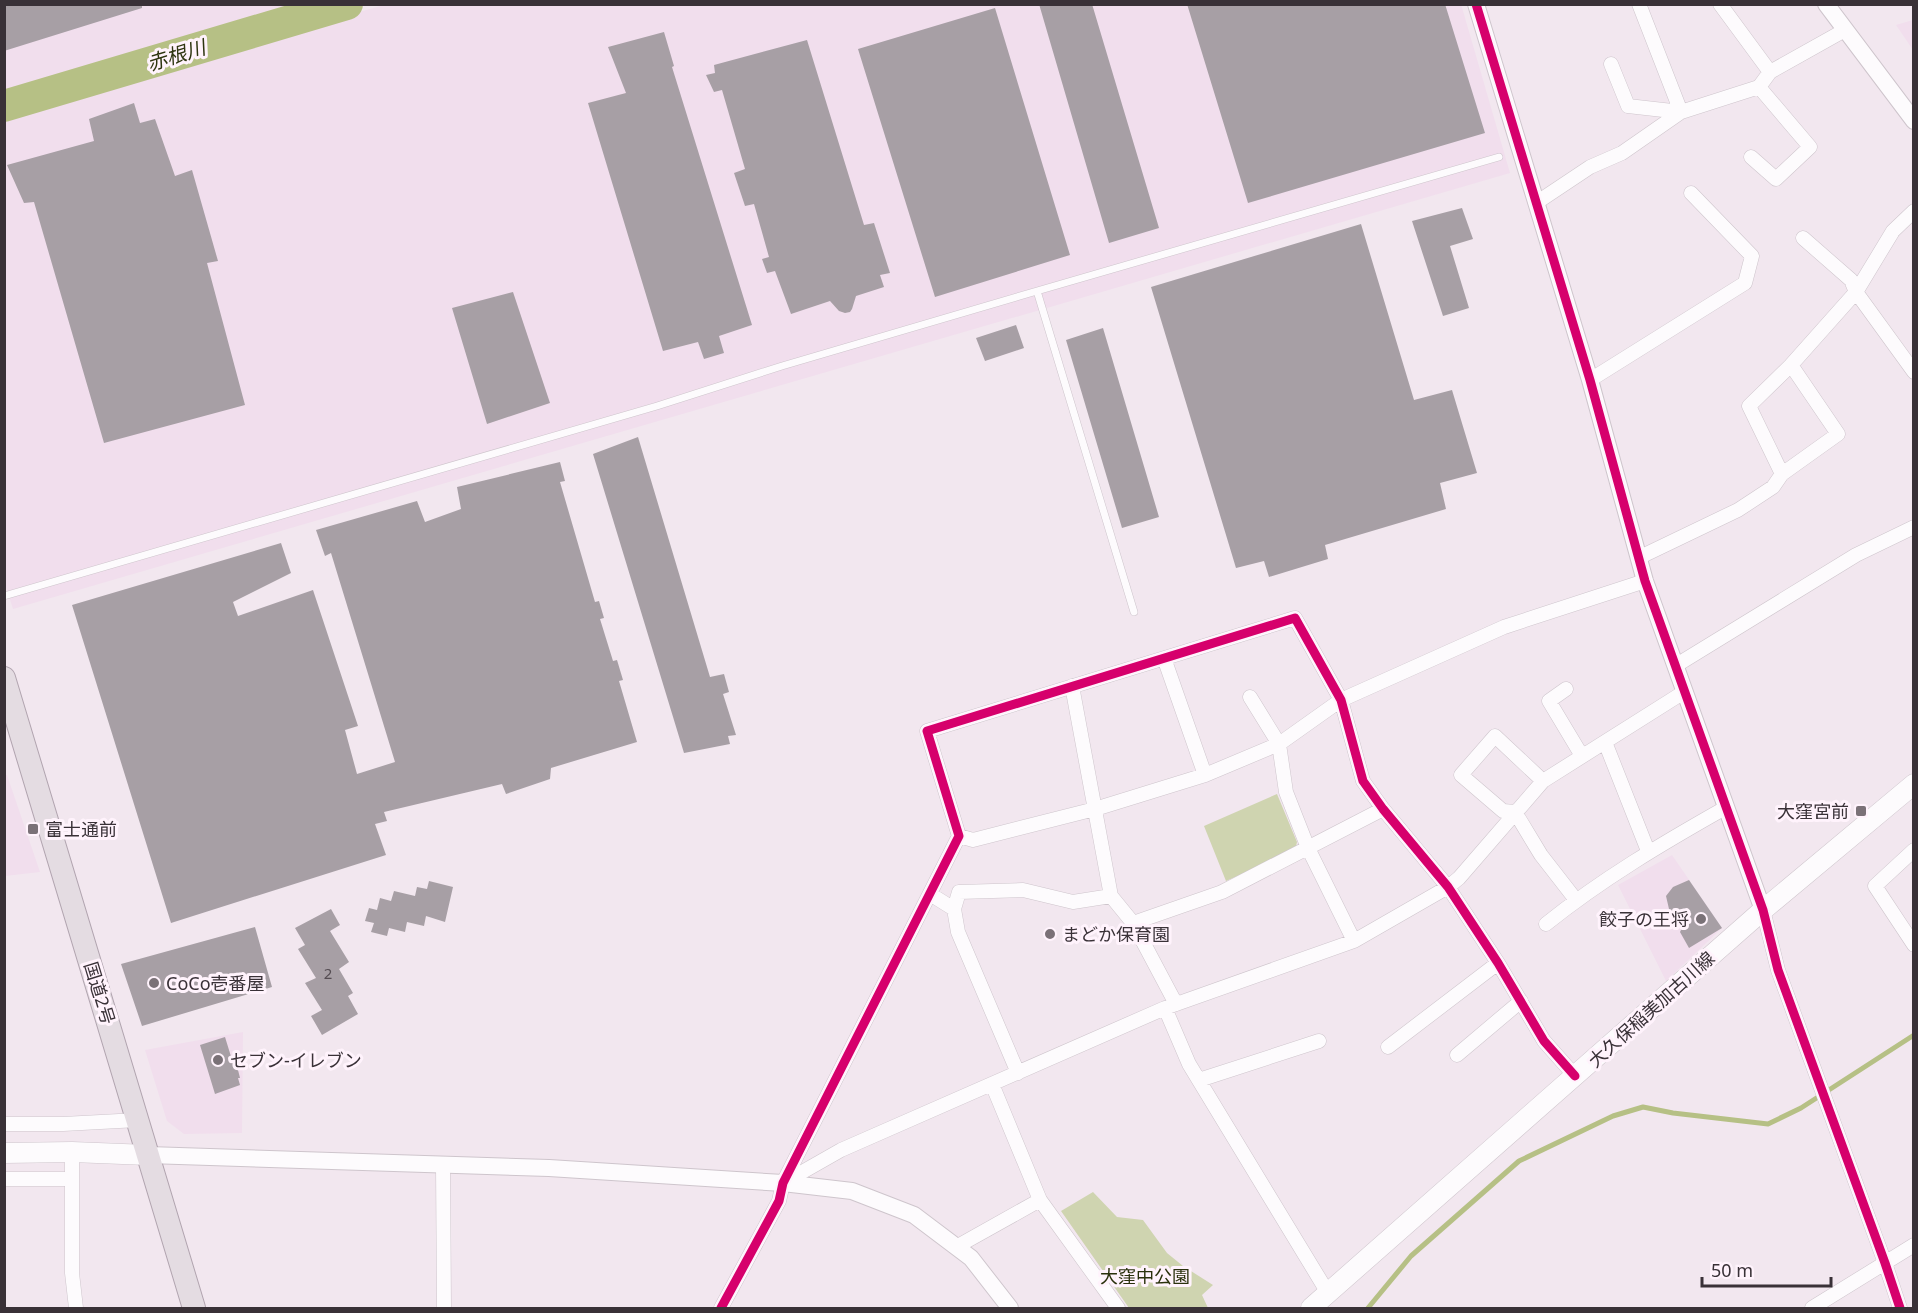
<svg xmlns="http://www.w3.org/2000/svg" width="1918" height="1313" font-family="'Noto Sans','Noto Sans JP',sans-serif">
<rect width="100%" height="100%" fill="#f2e7ef"/>
<path fill="#f1deed" d="M1461 4 1510 173 13 609 4 581V113L384 5Z
M5 5H326L5 99Z
M1913 20H1914L1913 50 1896 25Z
M5 775H7L40 872 5 876Z
M1672 855 1722 928 1666 981 1618 885Z
M243 1032 242 1133 184 1134 167 1121 145 1050Z"/>
<path fill="#cfd4b0" d="M1277 794 1297 842 1295 851 1226 881 1204 826Z
M1093 1192 1117 1217 1143 1220 1167 1253 1183 1266 1213 1285 1202 1295 1208 1308H1129L1061 1211Z"/>
<g fill="none" stroke-linecap="round" stroke-linejoin="round">
<path stroke="#b6c085" stroke-width="5" d="M1368 1308 1411 1256 1519 1161 1613 1116 1643 1107 1673 1113 1768 1124 1801 1108 1914 1035"/>
<path stroke="#b6c085" stroke-width="32" d="M4 106 347 4"/>
</g>
<path fill="#a79fa5" d="M4 4H142V8L4 51Z
M1039 4H1092L1159 228 1109 243Z
M1187 4H1445L1485 133 1248 203Z
M995 8 1070 255 935 297 858 49Z
M664 32 674 66 672 67 752 325 719 336 724 353 704 359 698 342 663 351 588 103 626 93 608 47Z
M807 40 864 225 874 223 890 273 880 275 884 287 856 296 852 309 850 312 845 313 839 311 830 301 791 314 775 271 767 273 762 259 769 257 754 204 745 206 734 173 745 169 722 90 714 92 706 75 715 73 714 65Z
M134 103 140 123 155 119 175 176 192 170 218 261 207 263 245 405 104 443 34 202 24 203 7 165 94 141 89 119Z
M1462 208 1473 239 1450 246 1469 308 1443 316 1412 221Z
M1361 224 1414 400 1452 390 1477 473 1440 483 1446 509 1325 545 1328 559 1269 577 1264 561 1236 568 1151 287Z
M513 292 550 403 487 424 452 308Z
M1016 325 1024 348 985 361 976 338Z
M1103 328 1159 517 1122 528 1066 340Z
M638 437 710 677 724 674 729 692 723 694 736 735 728 736 730 744 684 753 593 454Z
M560 462 565 481 560 482 595 602 599 601 604 618 600 619 613 661 617 660 623 680 619 681 637 742 551 768 550 779 506 794 502 784 384 812 387 821 375 824 386 855 171 923 72 605 281 543 291 573 233 602 238 616 313 590 358 726 345 730 357 774 395 762 331 553 325 556 316 530 417 501 425 522 461 509 457 487Z
M1689 880 1722 928 1689 948 1680 932 1681 930 1669 909 1666 896 1673 887Z
M429 881 453 887 445 922 426 916 424 926 407 922 405 932 389 928 387 936 371 932 374 923 365 921 369 908 377 910 380 898 391 901 394 891 415 896 417 887 427 889Z
M331 909 340 925 330 931 349 962 339 969 353 993 348 996 358 1014 322 1035 311 1016 322 1010 305 983 316 978 298 949 305 945 295 928Z
M255 927 272 987 142 1026 121 964Z
M225 1037 233 1063 236 1062 240 1078H238L240 1085 215 1094 200 1045Z"/>
<g fill="none" stroke-linecap="round" stroke-linejoin="round">
<defs>
<path id="service" d="M1037 291 1134 612
M4 596 657 406 782 366 1037 291 1499 157"/>
<path id="minor" d="M1720 4 1770 72
M1611 64 1628 106 1681 112 1639 4
M1751 157 1776 179 1810 147 1759 87
M1536 203 1590 167 1622 153 1681 112 1759 87 1770 72 1845 30
M1803 238 1851 280 1856 292 1914 372
M1590 380 1745 283 1752 256 1691 193
M1782 474 1749 406 1791 365 1856 292 1893 231 1914 211
M1638 558 1738 510 1773 487 1782 474 1838 434 1791 365
M1164 658 1205 775
M1675 666 1856 555 1914 527
M1072 686 1111 896 1133 923 1176 1004
M1566 689 1549 701 1582 756
M1250 697 1279 744 1286 792 1308 848 1354 941
M1605 742 1648 851
M1543 781 1495 736 1461 775 1503 811 1515 812 1541 855 1576 900
M959 836 973 840 1095 809 1205 775 1279 744 1341 700 1504 627 1645 581
M1914 850 1875 886 1914 945
M930 894 954 909
M1763 910 1778 970 1885 1263 1900 1308
M1133 923 1222 892 1383 809
M1546 924C1602 879 1663 843 1725 808
M1165 1008 1189 1064 1328 1293
M1388 1047 1498 963
M1457 1055 1521 1001
M1018 1073 958 932 954 909 959 892 1023 890 1073 902 1111 896
M1199 1080 1319 1041
M992 1084 1040 1200
M4 1124H63L138 1120
M72 1152V1273L76 1308
M443 1164 444 1308
M4 1179H72
M783 1183 841 1150 1165 1008 1354 941 1448 887 1459 878 1543 781 1684 692
M956 1247 1040 1200 1118 1308
M721 1308 779 1201 783 1183 959 836 927 731 1295 618 1341 700 1363 781 1383 809 1448 887 1498 963 1544 1041 1575 1076
M1812 1308 1914 1245"/>
<path id="tertiary" d="M1476 4 1590 380 1645 581 1763 910
M1826 4 1914 121
M148 1155 549 1168 783 1183 852 1191 914 1215 971 1258 1010 1308"/>
<path id="secondary" d="M4 1153 72 1152 148 1155
M1311 1308 1763 910 1914 784"/>
<path id="trunk" d="M4 678 194 1308"/>
</defs>
<use href="#service" stroke="#cec5cc" stroke-width="8"/>
<use href="#minor" stroke="#cec5cc" stroke-width="15"/>
<use href="#tertiary" stroke="#cec5cc" stroke-width="18"/>
<use href="#secondary" stroke="#cec5cc" stroke-width="21"/>
<use href="#trunk" stroke="#b1a4af" stroke-width="24"/>
<use href="#service" stroke="#fdfbfd" stroke-width="7"/>
<use href="#minor" stroke="#fdfbfd" stroke-width="14"/>
<use href="#tertiary" stroke="#fdfbfd" stroke-width="16"/>
<use href="#secondary" stroke="#fdfbfd" stroke-width="20"/>
<use href="#trunk" stroke="#e4dce2" stroke-width="22"/>
<defs>
<path id="cycleway" d="M1476 4 1590 380 1645 581 1763 910 1778 970 1885 1263 1900 1308
M721 1308 779 1201 783 1183 959 836 927 731 1295 618 1341 700 1363 781 1383 809 1448 887 1498 963 1544 1041 1575 1076"/>
</defs>
<use href="#cycleway" stroke="#fff3fc" stroke-width="13"/>
<use href="#cycleway" stroke="#d6006c" stroke-width="9"/>
</g>
<g fill="#7a7177" stroke="#fff3fc" stroke-width="2">
<rect x="1855" y="805" width="12" height="12" rx="3"/>
<rect x="27" y="823" width="12" height="12" rx="3"/>
<circle cx="1701" cy="919" r="6"/>
<circle cx="1050" cy="934" r="6"/>
<circle cx="154" cy="983" r="6"/>
<circle cx="218" cy="1060" r="6"/>
</g>
<g text-anchor="middle" dominant-baseline="central" stroke-width="6" stroke-linejoin="round" paint-order="stroke">
<g font-size="15" fill="#544c52">
<text x="328" y="973">2</text>
</g>
<g font-size="18" fill="#393137" stroke="#fff3fc" text-anchor="start">
<text x="1849" y="811" text-anchor="end">大窪宮前</text>
<text x="45" y="829">富士通前</text>
<text x="1689" y="919" text-anchor="end">餃子の王将</text>
<text x="1062" y="934">まどか保育園</text>
<text x="166" y="983">CoCo壱番屋</text>
<text x="230" y="1060">セブン-イレブン</text>
</g>
<g font-size="18" fill="#393137" stroke="#fff3fc">
<text transform="translate(100 993) rotate(73)">国道2号</text>
<text transform="translate(1651 1009) rotate(-42)">大久保稲美加古川線</text>
</g>
<g font-size="18" fill="#2a310c" stroke="#fff3fc">
<text x="1145" y="1276">大窪中公園</text>
</g>
<g font-size="20" font-style="italic" fill="#2e3510" stroke="#fff3fc">
<text transform="translate(176 55) rotate(-17)">赤根川</text>
</g>
</g>
<rect width="1918" height="1313" fill="none" stroke="#393137" stroke-width="12"/>
<path d="M1702 1277v9h129v-9" fill="none" stroke="#393137" stroke-width="3"/>
<text x="1711" y="1277" font-size="18" fill="#393137" stroke="#fff3fc" stroke-width="4.5" paint-order="stroke">50 m</text>
</svg>
